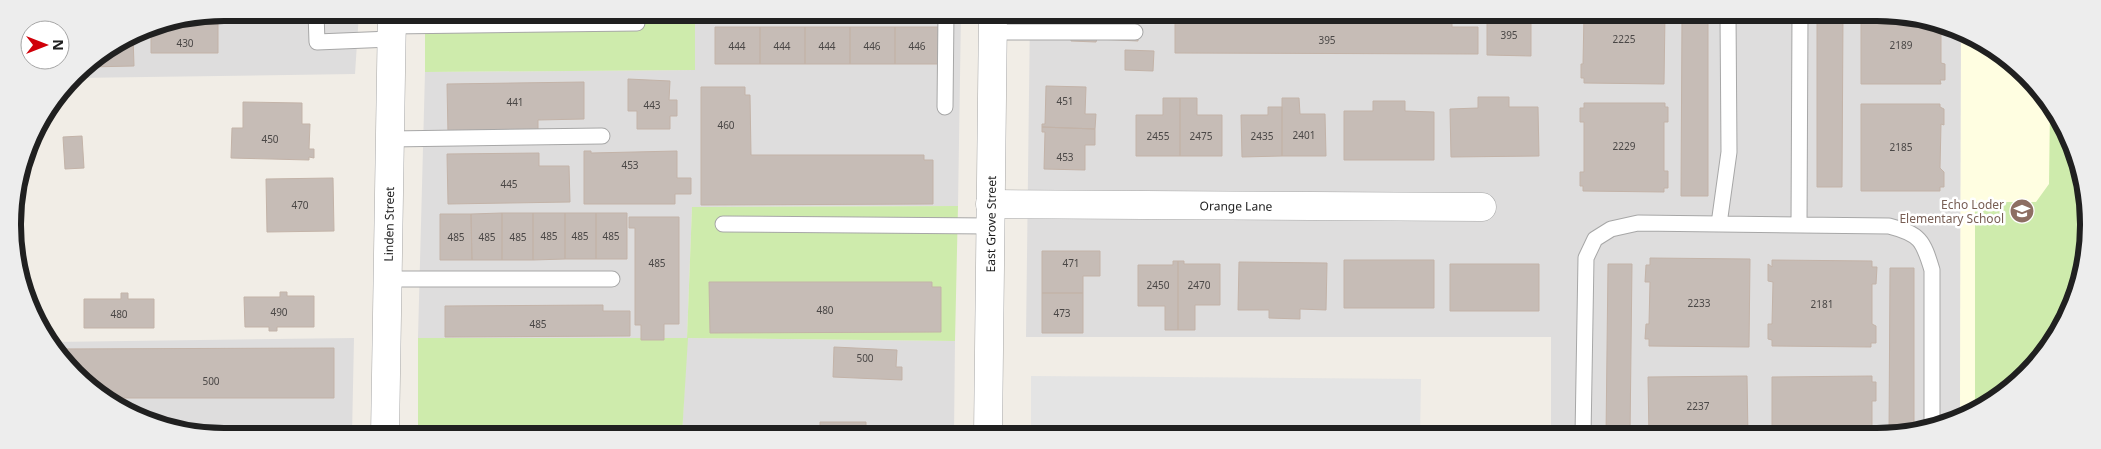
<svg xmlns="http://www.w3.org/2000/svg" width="2101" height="449" font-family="'Noto Sans',sans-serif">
<rect width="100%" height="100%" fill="#f1ede6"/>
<path fill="#dedddd" d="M225 13H359L355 74 73 78 144 29Z
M695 13H961L958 206 692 207 687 338 955 341 954 435H682L687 338H418L425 72 695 70Z
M1030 13 1904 14 1961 34 1960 417 1891 436H1551V337H1026Z
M354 338 352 435H197L130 415 65 364 52 342Z"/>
<path fill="#fffee1" d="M1961 34 1982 41 2045 95 2081 169 2087 252 2067 319 2026 375 1970 415 1960 417Z"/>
<path fill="#ceebac" d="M425 13H695V70L425 72Z
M2050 106 2081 169 2087 252 2067 319 2026 375 1975 411V202H2036L2049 184Z
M958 206 955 341 688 338 682 435H418V338H687L692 207Z"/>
<path fill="#e4e4e4" d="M1031 376 1421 379 1420 436 1031 435Z"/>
<path fill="#c6bcb6" stroke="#c3b3a8" d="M1072 13 1139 15V13H1153V20L1139 19 1138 41 1097 39 1096 42 1071 41Z
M218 14V53H151V33H137L144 29Z
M1175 14H1452V27H1478V54L1175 53Z
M1487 14H1531V56L1487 55Z
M1580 14H1665L1664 84 1584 83V78H1581V64H1583L1584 15Z
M1682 14H1708V196H1681Z
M1817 14H1843L1842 187H1817Z
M1861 14H1904L1941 27V63L1945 64V80H1940L1941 84H1861Z
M715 27H760V64H715Z
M760 27H805V64H760Z
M805 27H850V64H805Z
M850 27H895V64H850Z
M895 27H940V64H895Z
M133 35 134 66 87 67Z
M1125 50 1154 51 1153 71 1125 70Z
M628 79 670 81 669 100H677V116H670V129H637V111H628Z
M584 82V119L538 120V133L448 134 447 84Z
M1046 86 1086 87 1085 114H1096L1095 129 1042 127V124H1045Z
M701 87H745V95H750L751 155H924V160H933V204L701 205Z
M1478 97H1509V107H1538L1539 156 1451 157 1450 109 1478 108Z
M1163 98H1180V156H1136V115H1163Z
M1180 98H1197V115H1222V156H1180Z
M1282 98H1299L1300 114H1325L1326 156H1282Z
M1373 101H1405V111L1434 112V160H1344V111H1373Z
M243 102 302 103V124H310L309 149H314V158L309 157V160L231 158 232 128H243Z
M1584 103H1665V107H1668V122H1664V171H1668V188H1664V192L1583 191V186H1580V172H1584V122H1580V108H1584Z
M1861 104H1940V107L1944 109V125L1941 124 1940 168 1944 172V187H1940V191H1861Z
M1268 107H1282V156L1242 157 1241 115H1268Z
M1042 127 1095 129V145H1085V170L1044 169 1045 132H1042Z
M82 136 84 168 65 169 63 137Z
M584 151H591V153L677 151V178H691V194H675V204H584Z
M539 153V166H569L570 202 448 204 447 154Z
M333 178 334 231 267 232 266 179Z
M502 213H533V260H502Z
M502 213V260H472L471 214Z
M533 213H565V259L533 260Z
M565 213H596V259H565Z
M596 213H627V259H596Z
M440 214H471L472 260H440Z
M629 217H679V324H664V340H641V325H635V228H629Z
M1042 251H1100V276H1083V293H1042Z
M1650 258 1750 259 1749 347 1649 346V339H1645L1646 324H1649L1650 282H1645L1646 265H1650Z
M1344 260H1434V308H1344Z
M1772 260 1872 261V267H1877L1876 284H1872V324L1876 326V343H1871V347L1772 346V340L1768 339V324H1772L1773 282 1768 281V264L1772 267Z
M1173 261H1178V330H1165V306H1138V265H1173Z
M1178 261H1184V264H1220V305H1195V330H1178Z
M1239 262 1327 263 1326 310 1300 309V319L1269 318V310H1238Z
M1450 264H1539V311H1450Z
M1608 264H1632L1630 436H1606Z
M1890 268H1914V430L1891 436H1889Z
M709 282H932V287H941V332L710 333Z
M280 292H287V296H314V327H277V331H269V327H245L244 297H280Z
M121 293H128V299H154V328H84V299H121Z
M1042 293H1083V333H1042Z
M603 305V311H630V336L445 337V306Z
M834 347 897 350 896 367H902V380L833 377Z
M334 348V398H109L65 364 56 349Z
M1747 376 1748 436H1649L1648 377Z
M1872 376V382H1876V401H1872V436H1772V377Z
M820 422H866V435H820Z"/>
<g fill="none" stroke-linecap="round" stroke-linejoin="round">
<defs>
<path id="service" d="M316 13 317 42 391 39
M391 26 637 23V13
M993 32H1135
M945 107 946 13
M390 139 602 136
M723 224 990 226
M1719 224 1729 152 1728 14
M1799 225 1800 14
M387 279H612
M1583 436 1586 258 1595 239 1611 229 1638 223 1889 226C1920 234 1923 240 1932 270V425"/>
<g id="minor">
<path id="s1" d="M990 204 1482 207"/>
<path id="s2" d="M385 435 392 13"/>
</g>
<g id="tertiary">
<path id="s3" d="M988 435 993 13"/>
</g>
</defs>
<use href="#service" stroke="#a7a7a7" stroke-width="17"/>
<use href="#minor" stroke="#a7a7a7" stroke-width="29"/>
<use href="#tertiary" stroke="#a7a7a7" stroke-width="29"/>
<use href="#service" stroke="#fff" stroke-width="15"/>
<use href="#minor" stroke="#fff" stroke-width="28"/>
<use href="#tertiary" stroke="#fff" stroke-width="28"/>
</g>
<defs>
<symbol id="school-disc" viewBox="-11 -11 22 22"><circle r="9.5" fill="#8d6e63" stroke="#fff"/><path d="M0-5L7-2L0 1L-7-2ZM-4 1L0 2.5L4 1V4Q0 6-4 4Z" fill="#fff"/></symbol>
</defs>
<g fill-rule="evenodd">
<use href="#school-disc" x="2008" y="197" width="28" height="28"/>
</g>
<g text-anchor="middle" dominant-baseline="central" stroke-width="5" stroke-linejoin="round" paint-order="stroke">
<g font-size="10" fill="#4a4746">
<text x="1509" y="35">395</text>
<text x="1624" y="39">2225</text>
<text x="1327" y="40">395</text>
<text x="185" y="43">430</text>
<text x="1901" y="45">2189</text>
<text x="737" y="46">444</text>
<text x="782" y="46">444</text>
<text x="827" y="46">444</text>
<text x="872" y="46">446</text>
<text x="917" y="46">446</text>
<text x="1065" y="101">451</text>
<text x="515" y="102">441</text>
<text x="652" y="105">443</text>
<text x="726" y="125">460</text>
<text x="1304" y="135">2401</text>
<text x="1158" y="136">2455</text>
<text x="1201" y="136">2475</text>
<text x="1262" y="136">2435</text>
<text x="270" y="139">450</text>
<text x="1624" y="146">2229</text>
<text x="1901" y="147">2185</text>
<text x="1065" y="157">453</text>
<text x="630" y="165">453</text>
<text x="509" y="184">445</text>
<text x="300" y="205">470</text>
<text x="549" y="236">485</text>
<text x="580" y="236">485</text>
<text x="611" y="236">485</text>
<text x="456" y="237">485</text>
<text x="487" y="237">485</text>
<text x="518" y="237">485</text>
<text x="657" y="263">485</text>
<text x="1071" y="263">471</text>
<text x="1158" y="285">2450</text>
<text x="1199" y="285">2470</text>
<text x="1699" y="303">2233</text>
<text x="1822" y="304">2181</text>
<text x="825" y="310">480</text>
<text x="279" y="312">490</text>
<text x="1062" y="313">473</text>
<text x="119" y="314">480</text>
<text x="538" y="324">485</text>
<text x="865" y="358">500</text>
<text x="211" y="381">500</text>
<text x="1698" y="406">2237</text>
</g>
<g font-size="12" fill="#785e54" stroke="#fff" text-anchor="end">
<text x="2004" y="204">Echo Loder<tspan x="2004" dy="14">Elementary School</tspan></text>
</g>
<g font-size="12" fill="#202020" stroke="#fff">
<text stroke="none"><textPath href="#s1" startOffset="246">Orange Lane</textPath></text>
<text stroke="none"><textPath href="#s2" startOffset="211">Linden Street</textPath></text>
<text stroke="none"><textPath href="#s3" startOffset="211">East Grove Street</textPath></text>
</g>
</g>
<path d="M0 0H2101V449H0ZM224 21H1877A203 203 0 0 1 2080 224V225A203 203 0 0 1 1877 428H224A203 203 0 0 1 21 225V224A203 203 0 0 1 224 21Z" fill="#ededed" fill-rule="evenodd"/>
<path fill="none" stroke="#202020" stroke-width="6" d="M224 21H1877A203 203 0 0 1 2080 224V225A203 203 0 0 1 1877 428H224A203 203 0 0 1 21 225V224A203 203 0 0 1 224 21Z"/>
<g transform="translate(45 45) rotate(90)"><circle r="24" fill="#ffffff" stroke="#a6a6a6"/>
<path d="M0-4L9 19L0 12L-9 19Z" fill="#d00009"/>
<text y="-8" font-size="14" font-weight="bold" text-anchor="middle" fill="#202020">N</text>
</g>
</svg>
